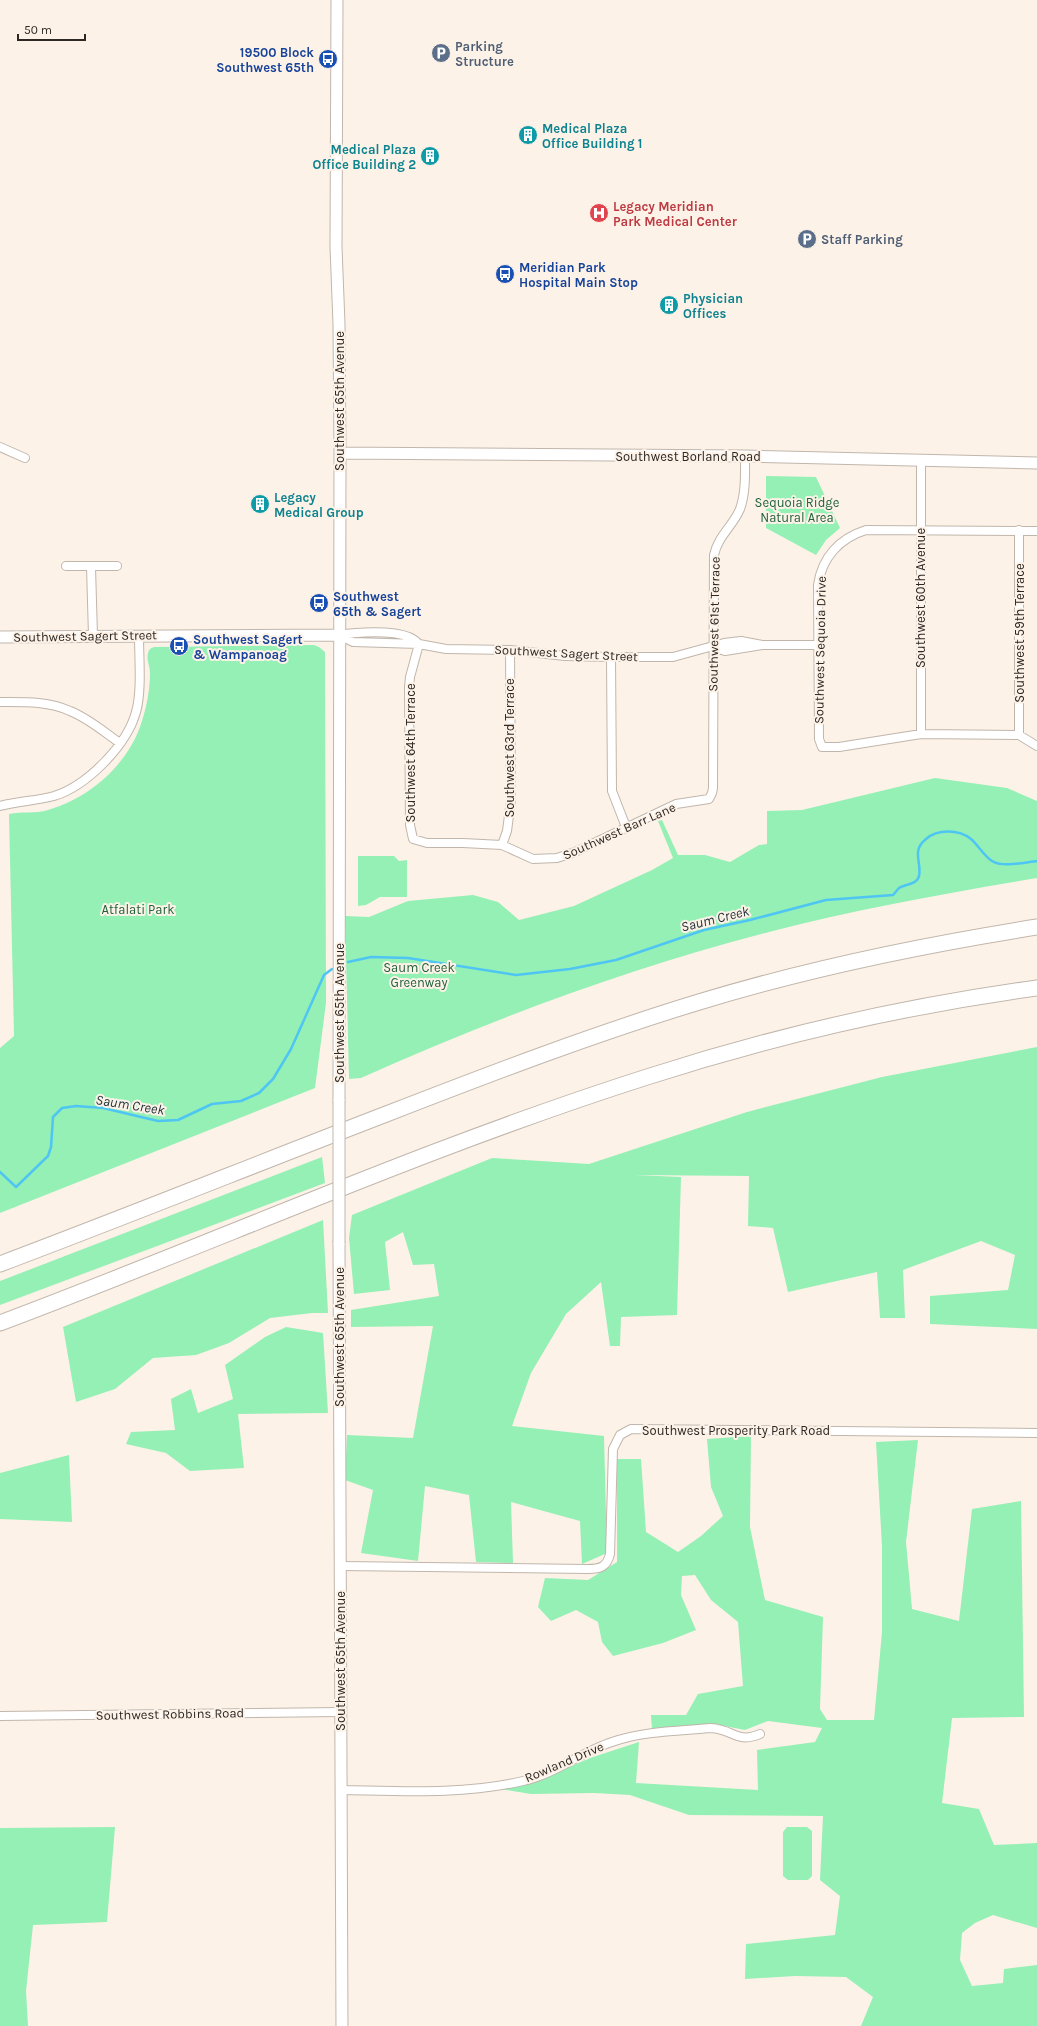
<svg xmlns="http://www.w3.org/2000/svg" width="1037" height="2026" font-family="Karla,sans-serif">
<rect width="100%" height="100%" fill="#fdf2e7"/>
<path fill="#94f0b5" d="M766 476 816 477 840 528 826 540 816 555 766 528Z
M314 645 319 647 325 652 326 1003 315 1088 0 1213V1048L14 1036 9 814C22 811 35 814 48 810 89 798 125 767 140 727 146 710 150 691 150 673 150 666 146 660 148 653 149 649 151 648 154 647Z
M935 778 1007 788 1037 801V878C947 893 857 909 769 932 629 968 493 1019 361 1078L349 1079 345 916 369 917 408 901 473 895 498 902 519 920 574 906 652 870 673 858 658 821 662 820 678 855H705L730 862 759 845 767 844V811L802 810Z
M358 856H394L399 861 407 860V897H380L366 905 358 906Z
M1037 1047V1329L930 1324V1296L1008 1290 1015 1255 981 1241 903 1270 905 1318H880L877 1272 788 1292 773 1228 748 1226 749 1176 634 1175 681 1177 677 1315 621 1317 620 1346H610L601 1282 566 1314 531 1373 512 1426 604 1436 607 1553 582 1564 580 1521 511 1502 513 1563 476 1562 469 1495 425 1486 418 1561 361 1553 373 1490 345 1480 347 1435 413 1438 433 1326 351 1327V1310L439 1296 434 1264 413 1265 403 1232 385 1242 390 1290 354 1294 349 1238 352 1215 492 1158 589 1164 747 1112 882 1077Z
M322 1157 325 1183 0 1305V1281Z
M323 1220 328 1313H312L270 1318 229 1343 196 1355 153 1358 115 1389 76 1402 63 1327Z
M286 1327 323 1333 328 1413 238 1414 244 1468 190 1471 166 1453 126 1444 131 1432 175 1430 171 1399 191 1389 198 1413 233 1399 225 1365 265 1337Z
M751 1436 750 1527 765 1600 823 1617 820 1709 827 1720H874L882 1632V1546L876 1442 918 1440 906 1542 912 1609 959 1621 972 1509 1021 1501 1024 1717 952 1718 942 1803 979 1809 994 1845 1037 1843V1928L993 1915 975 1923 962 1933 960 1960 972 1986 1003 1983 1004 1969 1037 1965V2026H861L873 1997 846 1977 795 1976 745 1979 746 1944 835 1935 840 1896 820 1880 823 1816 689 1815 630 1795 594 1793 531 1794 500 1789 546 1777 590 1758 639 1742 636 1783 758 1790 757 1750 815 1742 822 1728 768 1721 745 1730 714 1724 652 1730 651 1715H686L698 1694 743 1686 738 1622 711 1600 695 1575 682 1576 681 1595 696 1630 663 1643 613 1656 602 1642 598 1622 576 1610 551 1621 538 1607 545 1578 588 1580 617 1562V1459H641L646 1532 678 1552 701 1536 723 1516 711 1487 707 1439Z
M69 1455 72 1522 0 1519V1473Z
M115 1827 107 1922 33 1925 26 1991 28 2026H0V1828Z
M787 1827H807L812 1831V1876L808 1880H788L783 1876V1832Z"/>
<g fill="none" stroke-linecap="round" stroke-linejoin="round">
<path stroke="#4fc5f3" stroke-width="2.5" d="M348 962 371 957 408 958 516 975 570 969 616 960 704 930 750 920 826 900 893 895C895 893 897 890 899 888 905 884 917 885 919 876 922 862 911 851 926 839 937 829 959 829 971 839 978 845 984 856 992 861 1002 868 1026 862 1037 861
M0 1172 16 1187 48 1156 51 1147 53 1117 62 1108 76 1106 103 1108 158 1121 178 1120 212 1104 241 1101 259 1093 273 1079 291 1049 324 975 332 969"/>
<defs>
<path id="minor" d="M0 447 25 458
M1037 531 866 530C840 538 822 557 818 585L819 739 822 747H839L921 734 1019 735 1037 746
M66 566H117
M91 567 93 636
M339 635 353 642 419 644 446 649 510 650 565 656 611 657H673L724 643 741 641 762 645
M339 635C357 632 392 630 409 637 412 638 416 641 419 644
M419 644 410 677 409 687 410 825 413 839 427 843H463L502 845 533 859 557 858 575 852 676 804 709 799 712 793 713 788 714 555C718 536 733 526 740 509 746 492 745 473 745 456
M713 647 725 651 762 645H819
M611 657 612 791 626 827
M0 702C24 702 48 701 70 711 88 718 104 732 120 743
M921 734V461
M1019 735V530
M0 806C18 801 36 801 54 796 87 786 127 745 136 712 142 692 139 657 139 636
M502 845 507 831 511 800 510 650
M340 1566 588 1569C600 1569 607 1567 610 1554L613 1449 620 1435 631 1429 1037 1433
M0 1716 341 1712
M341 1790C401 1791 463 1795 523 1781 555 1774 581 1752 612 1742 643 1731 679 1731 711 1728 733 1729 737 1744 760 1734"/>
<path id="secondary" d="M337 0 336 247 339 324 340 453 339 1101
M340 453 745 456 1037 463
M0 637 339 635
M339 1243 342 2026"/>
<path id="motorway" d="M0 1264C130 1215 259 1163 389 1113 492 1073 594 1034 699 1002 810 968 923 945 1037 927
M0 1323C216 1242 427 1147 647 1077 774 1036 905 1006 1037 988"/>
</defs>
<use href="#minor" stroke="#c1b6ac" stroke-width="10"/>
<use href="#secondary" stroke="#c1b6ac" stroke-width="13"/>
<use href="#motorway" stroke="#c1b6ac" stroke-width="17"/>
<use href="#minor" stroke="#fff" stroke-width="8"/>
<use href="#secondary" stroke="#fff" stroke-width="11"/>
<use href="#motorway" stroke="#fff" stroke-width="15"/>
<defs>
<path id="secondary-bridge" d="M339 1101V1243"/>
</defs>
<use href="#secondary-bridge" stroke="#c1b6ac" stroke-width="13" stroke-linecap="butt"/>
<use href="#secondary-bridge" stroke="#fff" stroke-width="11"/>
</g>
<defs>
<symbol id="parking-disc" viewBox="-11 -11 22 22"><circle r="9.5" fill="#5c6f8a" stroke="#fdf2e7"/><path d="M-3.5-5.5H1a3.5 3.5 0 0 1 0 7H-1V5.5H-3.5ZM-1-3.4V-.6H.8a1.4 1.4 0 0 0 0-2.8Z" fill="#fff"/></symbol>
<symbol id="bus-disc" viewBox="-11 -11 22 22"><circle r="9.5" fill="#1a4fb4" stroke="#fdf2e7"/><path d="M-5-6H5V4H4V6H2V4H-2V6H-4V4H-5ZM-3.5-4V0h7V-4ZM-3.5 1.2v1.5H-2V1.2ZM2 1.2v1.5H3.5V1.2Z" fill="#fff"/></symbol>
<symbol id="building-disc" viewBox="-11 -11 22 22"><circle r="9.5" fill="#0f9aa8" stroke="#fdf2e7"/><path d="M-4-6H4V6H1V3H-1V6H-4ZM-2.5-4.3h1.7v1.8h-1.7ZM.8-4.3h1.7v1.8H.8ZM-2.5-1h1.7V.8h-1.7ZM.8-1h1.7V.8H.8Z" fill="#fff"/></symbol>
<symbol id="hospital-disc" viewBox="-11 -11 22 22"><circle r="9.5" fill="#e0444e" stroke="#fdf2e7"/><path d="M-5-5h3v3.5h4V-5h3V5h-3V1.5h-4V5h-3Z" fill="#fff"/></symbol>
</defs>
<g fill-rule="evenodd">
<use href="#parking-disc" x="430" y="42" width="22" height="22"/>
<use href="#bus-disc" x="317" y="48" width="22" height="22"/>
<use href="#building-disc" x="517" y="124" width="22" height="22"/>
<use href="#building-disc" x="419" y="145" width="22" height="22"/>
<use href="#hospital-disc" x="588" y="202" width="22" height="22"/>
<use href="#parking-disc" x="796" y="228" width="22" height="22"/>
<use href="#bus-disc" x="494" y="263" width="22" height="22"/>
<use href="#building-disc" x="658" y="294" width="22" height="22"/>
<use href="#building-disc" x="249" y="493" width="22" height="22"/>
<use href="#bus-disc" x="308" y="592" width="22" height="22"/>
<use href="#bus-disc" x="168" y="635" width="22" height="22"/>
</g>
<g text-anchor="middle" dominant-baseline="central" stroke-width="4" stroke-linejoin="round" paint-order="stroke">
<g font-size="13" font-weight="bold" fill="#4e5e75" stroke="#fdf2e7" text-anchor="start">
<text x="455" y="46">Parking<tspan x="455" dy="15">Structure</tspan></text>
<text x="821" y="239">Staff Parking</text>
</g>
<g font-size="13" font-weight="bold" fill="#164399" stroke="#fdf2e7" text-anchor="start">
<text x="314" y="52" text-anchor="end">19500 Block<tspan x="314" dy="15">Southwest 65th</tspan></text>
<text x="519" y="267">Meridian Park<tspan x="519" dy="15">Hospital Main Stop</tspan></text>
<text x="333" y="596">Southwest<tspan x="333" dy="15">65th &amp; Sagert</tspan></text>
<text x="193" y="639">Southwest Sagert<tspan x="193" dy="15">&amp; Wampanoag</tspan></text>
</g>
<g font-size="13" font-weight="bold" fill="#0d838f" stroke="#fdf2e7" text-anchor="start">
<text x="542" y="128">Medical Plaza<tspan x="542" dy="15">Office Building 1</tspan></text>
<text x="416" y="149" text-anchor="end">Medical Plaza<tspan x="416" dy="15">Office Building 2</tspan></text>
<text x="683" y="298">Physician<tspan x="683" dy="15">Offices</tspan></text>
<text x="274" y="497">Legacy<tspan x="274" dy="15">Medical Group</tspan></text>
</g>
<g font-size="13" font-weight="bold" fill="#be3a42" stroke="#fdf2e7" text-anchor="start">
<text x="613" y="206">Legacy Meridian<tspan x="613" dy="15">Park Medical Center</tspan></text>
</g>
<g font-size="13" fill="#2d2824" stroke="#fdf2e7">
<text transform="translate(339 401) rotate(-90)">Southwest 65th Avenue</text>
<text x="688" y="456">Southwest Borland Road</text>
<text transform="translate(920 598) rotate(-90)">Southwest 60th Avenue</text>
<text transform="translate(714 624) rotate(-89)">Southwest 61st Terrace</text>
<text transform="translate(1019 633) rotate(-90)">Southwest 59th Terrace</text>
<text transform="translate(85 636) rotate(-1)">Southwest Sagert Street</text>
<text transform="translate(820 650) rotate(-89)">Southwest Sequoia Drive</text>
<text transform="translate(566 653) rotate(3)">Southwest Sagert Street</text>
<text transform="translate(509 748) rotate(-90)">Southwest 63rd Terrace</text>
<text transform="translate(410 753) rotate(-90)">Southwest 64th Terrace</text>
<text transform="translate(619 831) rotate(-24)">Southwest Barr Lane</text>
<text transform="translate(339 1013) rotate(-90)">Southwest 65th Avenue</text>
<text transform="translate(339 1337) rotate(-90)">Southwest 65th Avenue</text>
<text x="736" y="1430">Southwest Prosperity Park Road</text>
<text transform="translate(340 1661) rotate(-90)">Southwest 65th Avenue</text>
<text transform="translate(170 1714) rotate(-1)">Southwest Robbins Road</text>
<text transform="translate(564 1762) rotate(-23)">Rowland Drive</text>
</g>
<g font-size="13" fill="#1f623c" stroke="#fdf2e7">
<text x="797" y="502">Sequoia Ridge<tspan x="797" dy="15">Natural Area</tspan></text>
<text x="138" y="909">Atfalati Park</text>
<text x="419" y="967">Saum Creek<tspan x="419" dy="15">Greenway</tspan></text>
</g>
<g font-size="14" font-style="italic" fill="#1c3039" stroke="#fdf2e7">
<text transform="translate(715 919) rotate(-14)">Saum Creek</text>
<text transform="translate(130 1105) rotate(9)">Saum Creek</text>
</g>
</g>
<path d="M18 34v6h67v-6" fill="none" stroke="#2d2824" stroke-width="2"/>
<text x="24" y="34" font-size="12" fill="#2d2824" stroke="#fdf2e7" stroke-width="3" paint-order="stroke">50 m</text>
</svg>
